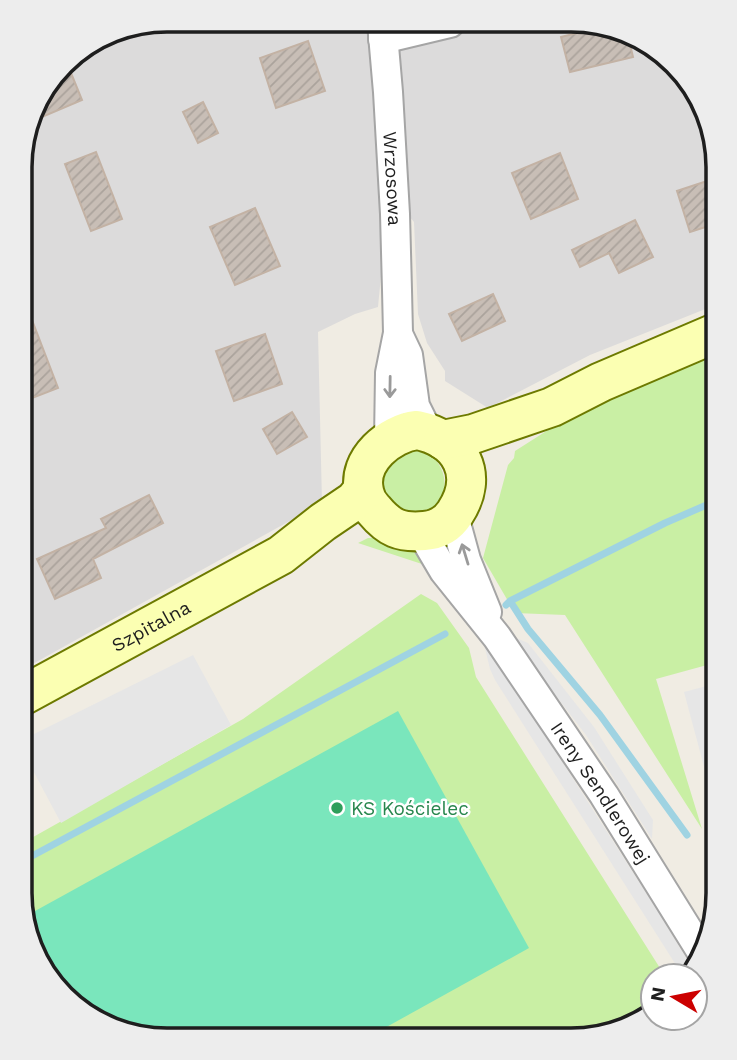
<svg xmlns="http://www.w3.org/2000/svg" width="737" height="1060" font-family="'Work Sans',sans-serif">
<defs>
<pattern id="building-hatch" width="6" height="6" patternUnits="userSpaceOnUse" patternTransform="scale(1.75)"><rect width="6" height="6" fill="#c8beb6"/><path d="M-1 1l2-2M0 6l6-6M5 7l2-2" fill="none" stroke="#aba39c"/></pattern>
</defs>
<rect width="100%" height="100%" fill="#f0ece3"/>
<path fill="#dcdbdb" d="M590 21 660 49 703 102 718 166V304L590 355 488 408 445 381V371L427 343 418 314 414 222 406 212 392 23Z
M374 24 387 214 378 307 355 314 318 332 322 503 20 671 21 147 39 93 70 55 119 27Z"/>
<path fill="#c9efa4" d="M718 352V662L656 679 702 829 565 615 515 613 483 558 508 465 514 458 515 451 603 395Z
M409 450C417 451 424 452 431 456 448 468 450 498 432 510 426 513 417 515 410 517L383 499C378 464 381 468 409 450Z
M368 538C393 538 412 546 428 566L358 543Z
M421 594 437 603 469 648 476 677 665 976H653V1010L635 1026 571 1041 148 1040 84 1016 34 958 19 894V845L243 719Z"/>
<path fill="#7ae6bc" d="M398 711 529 948 363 1040H148L84 1016 75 1005 26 916Z"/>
<path fill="#e6e6e6" d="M509 635 528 643 594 727 653 820 652 839 586 735Z
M483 640 540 727 659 913 694 971 692 976H683L495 680 490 669Z
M193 655 231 725 61 823 20 746V741Z
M718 683 717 815 684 692Z"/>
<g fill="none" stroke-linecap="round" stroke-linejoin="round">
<path stroke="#9fd3e2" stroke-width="7" d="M510 601 528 629 600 715 687 835
M506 605 510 601 665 523 718 500
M19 863 445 634"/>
</g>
<path fill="url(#building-hatch)" stroke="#c3b2a4" stroke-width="2" d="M604 26 628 36 633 57 570 72 561 37Z
M308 41 325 91 276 108 260 58Z
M71 73 82 100 42 117 36 103 39 93 47 83Z
M203 102 218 133 198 143 183 112Z
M96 152 122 219 91 231 65 164Z
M560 153 578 199 531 219 512 173Z
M710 180 718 205V223L690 232 677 191Z
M255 208 280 266 235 285 210 227Z
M635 220 653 257 619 273 609 253 580 267 572 250Z
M20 294H22L58 388 27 400 20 381Z
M493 294 505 321 462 341 449 314Z
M265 334 282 384 234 401 216 351Z
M292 412 307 437 277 454 263 429Z
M149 495 163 523 93 559 101 578 55 599 37 559 106 528 101 519Z"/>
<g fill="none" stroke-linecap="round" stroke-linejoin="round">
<defs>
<g id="street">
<path id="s1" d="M382 23 388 92 395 214 397 290 398 333 390 373 389 441"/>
<path d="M383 39 450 23"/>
<path d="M399 336 408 355 415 406 428 432"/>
<path d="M454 516 466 560 487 612"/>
<path id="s2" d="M421 532 444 571 497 637 604 795 701 951"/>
</g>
<g id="secondary">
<path d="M417 430C461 439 480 475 455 513 448 524 438 530 424 531 400 533 389 528 374 510 369 505 365 498 364 491 357 460 390 433 417 430Z"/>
<path d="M443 440 473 434 552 407 601 382 718 332"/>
<path id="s3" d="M20 697 281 555 323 522 354 501 363 490"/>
</g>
</defs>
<use href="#street" stroke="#a5a5a5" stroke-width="32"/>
<use href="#secondary" stroke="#6d7a00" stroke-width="42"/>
<use href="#street" stroke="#fff" stroke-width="28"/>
<use href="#secondary" stroke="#fbffb2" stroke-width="38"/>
</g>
<defs><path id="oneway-shaft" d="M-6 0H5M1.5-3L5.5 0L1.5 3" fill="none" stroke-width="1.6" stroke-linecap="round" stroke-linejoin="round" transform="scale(1.75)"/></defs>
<g stroke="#9a9a9a">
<use href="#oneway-shaft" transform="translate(390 387) rotate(91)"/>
<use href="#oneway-shaft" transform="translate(465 554) rotate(-107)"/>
</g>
<circle fill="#2e9e5b" stroke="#fff" stroke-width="2.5" cx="337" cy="808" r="7"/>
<g text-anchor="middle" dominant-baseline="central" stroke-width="5" stroke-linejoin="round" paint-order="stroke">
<g font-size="19" fill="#1e1e1e" stroke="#fff">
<text stroke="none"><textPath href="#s1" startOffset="156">Wrzosowa</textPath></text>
<text stroke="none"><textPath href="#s3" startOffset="149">Szpitalna</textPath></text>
<text stroke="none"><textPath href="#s2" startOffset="317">Ireny Sendlerowej</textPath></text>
</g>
<g font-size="19" fill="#27864d" stroke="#fff" text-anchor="start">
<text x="351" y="808">KS Kościelec</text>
</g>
</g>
<path d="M0 0H737V1060H0ZM167 32H571A135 135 0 0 1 706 167V893A135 135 0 0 1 571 1028H167A135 135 0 0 1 32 893V167A135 135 0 0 1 167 32Z" fill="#ededed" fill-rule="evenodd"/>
<path fill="none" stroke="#1e1e1e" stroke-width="3.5" d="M167 32H571A135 135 0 0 1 706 167V893A135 135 0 0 1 571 1028H167A135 135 0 0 1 32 893V167A135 135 0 0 1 167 32Z"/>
<g transform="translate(674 997) rotate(280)"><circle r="33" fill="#ffffff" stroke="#a5a5a5" stroke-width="2"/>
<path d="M0-5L12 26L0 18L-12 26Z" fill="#cc0000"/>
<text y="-10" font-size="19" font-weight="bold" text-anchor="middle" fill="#1e1e1e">N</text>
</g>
</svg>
